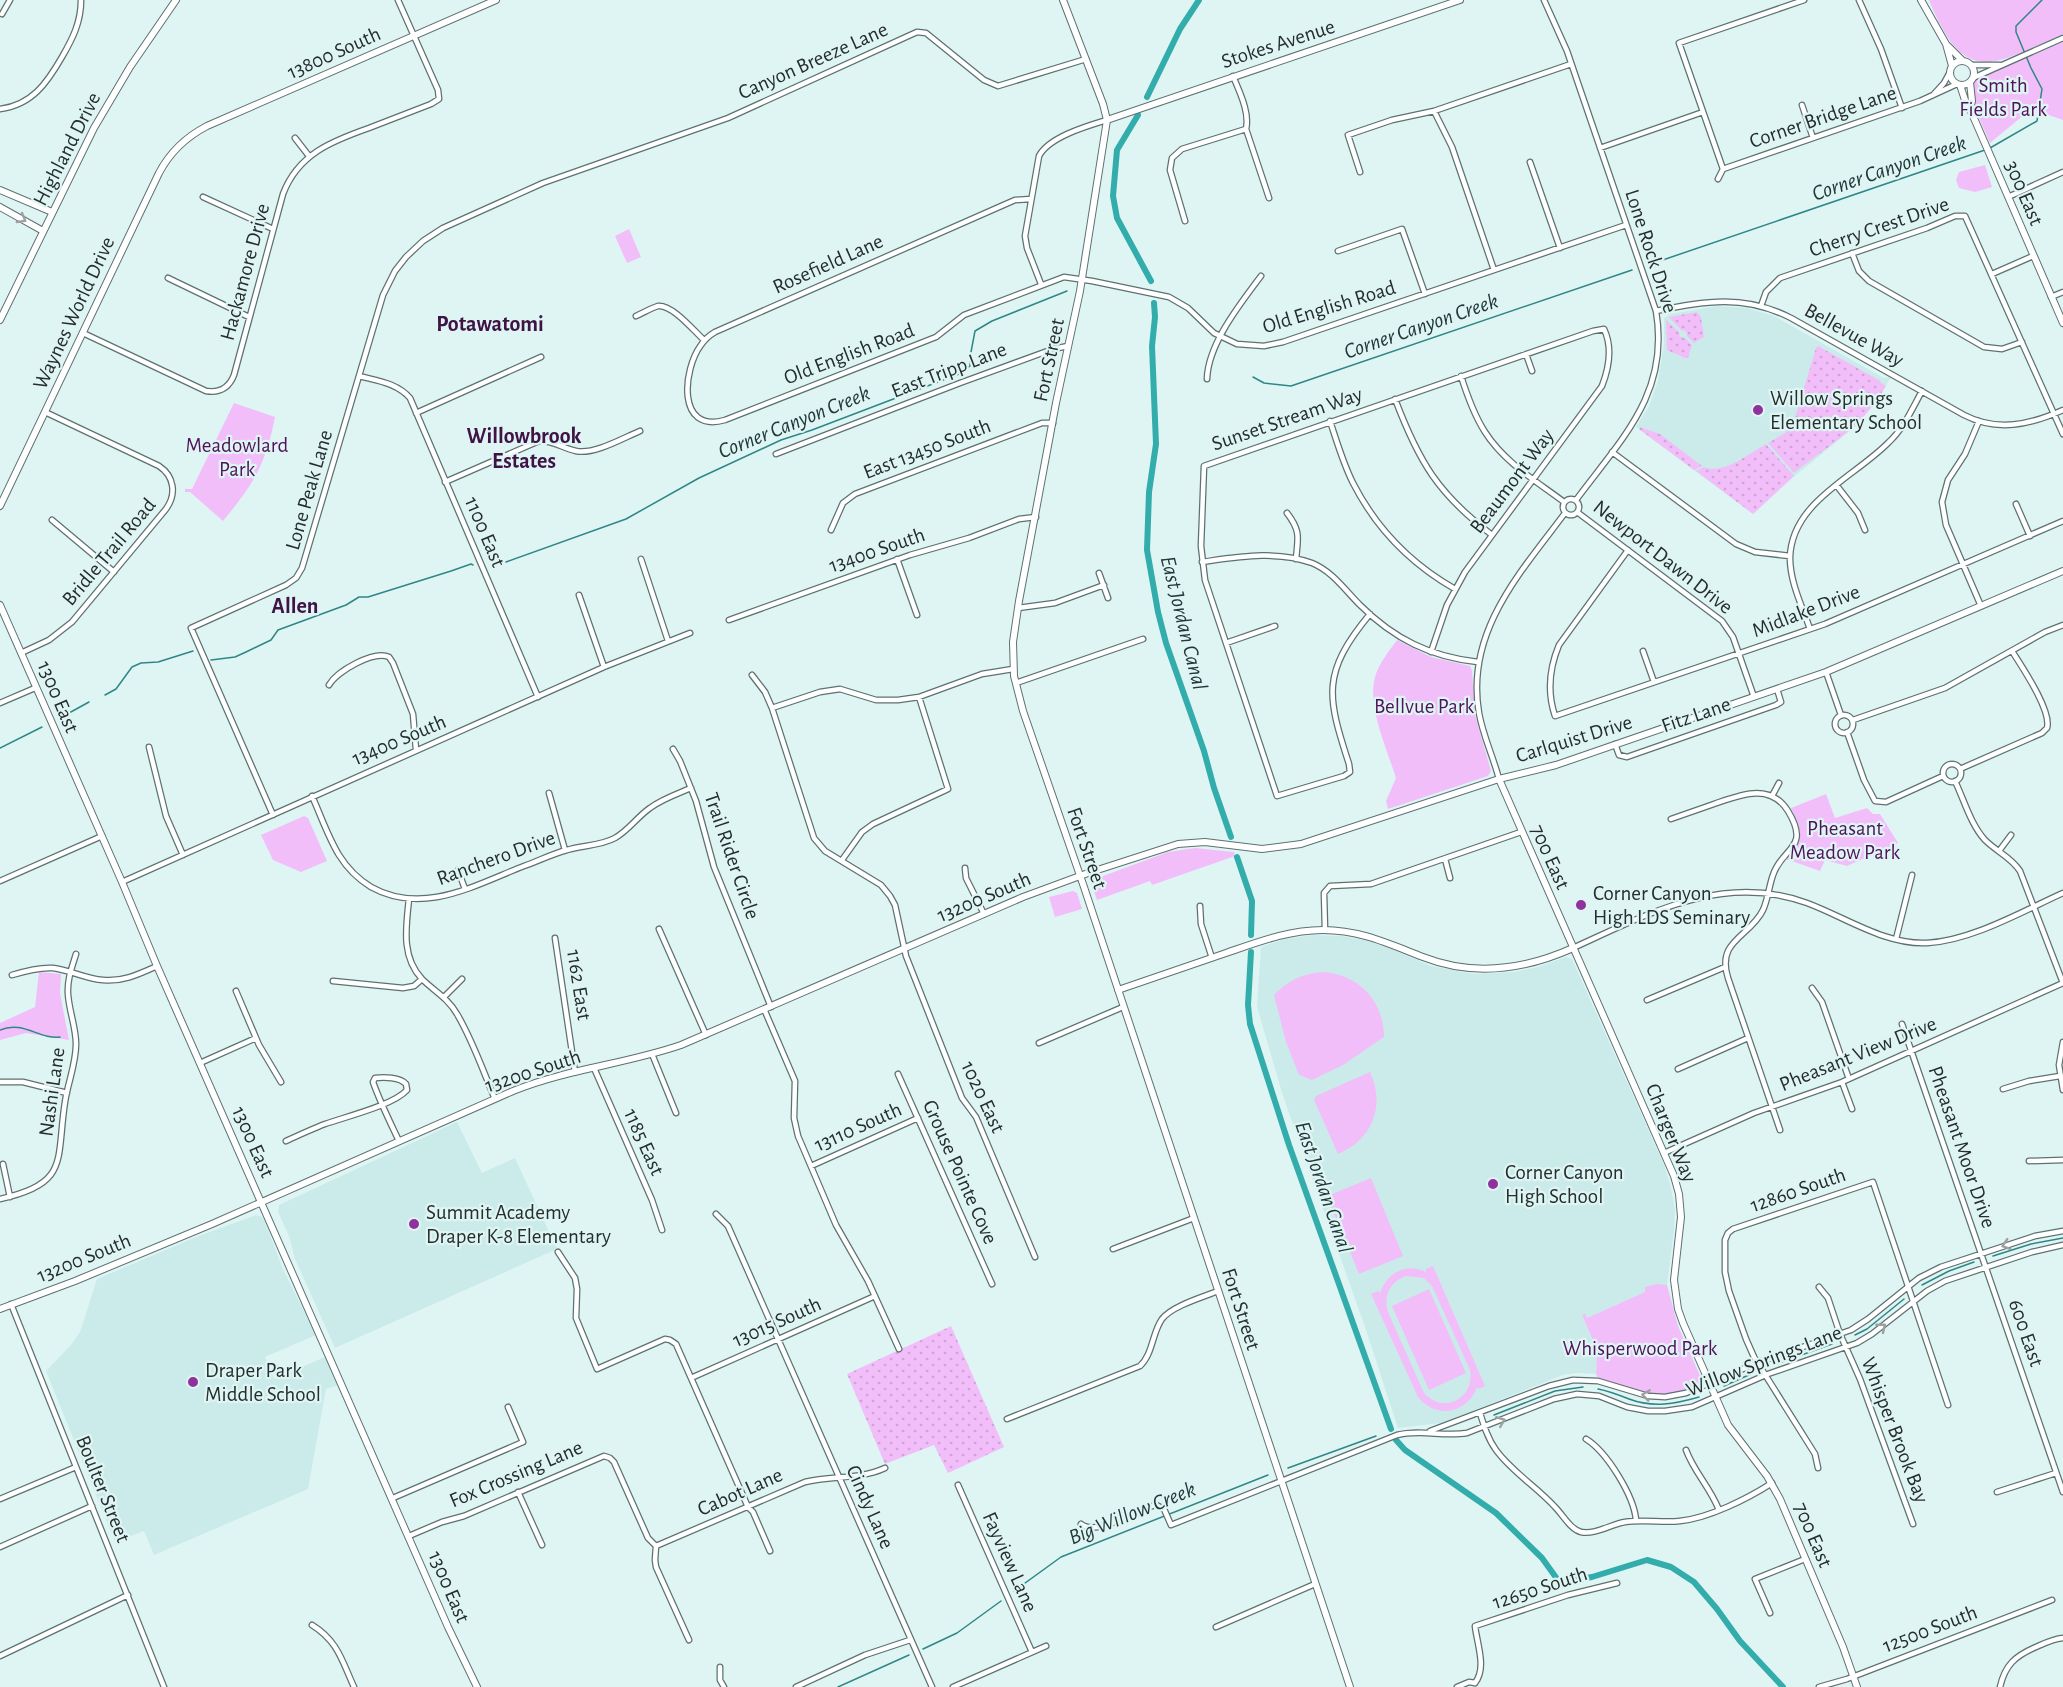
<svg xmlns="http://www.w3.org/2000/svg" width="2063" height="1687" font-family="'Alegreya Sans',sans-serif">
<defs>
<pattern id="grass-dots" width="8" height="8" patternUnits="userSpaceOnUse" patternTransform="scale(1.5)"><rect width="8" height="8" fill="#f2bef9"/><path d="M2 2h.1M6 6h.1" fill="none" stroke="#cfa4d6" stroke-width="1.8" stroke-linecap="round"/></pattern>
</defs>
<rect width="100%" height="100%" fill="#dff5f4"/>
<path fill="#cbebea" d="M1717 306 1747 308 1774 316 1884 378 1891 377 1877 400 1857 425 1790 480 1753 514 1636 427 1649 406 1658 381 1664 344V318L1670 314Z
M1314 935 1341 936 1364 940 1387 947 1431 966 1474 974 1515 972 1538 967 1566 957 1572 959 1665 1167 1671 1188 1675 1210 1674 1230 1667 1285 1645 1287 1646 1292 1587 1318 1582 1316 1597 1350 1596 1374 1576 1373 1563 1375 1442 1423 1398 1428 1365 1327 1283 1096 1257 1007 1261 947 1285 939Z
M457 1122 482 1173 515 1158 557 1249 335 1348 295 1259 289 1236 278 1212 279 1205Z
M256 1215 262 1217 265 1221 282 1267 316 1335 265 1357 274 1379 325 1357 338 1385 326 1389 308 1489 154 1555 144 1531 115 1542 46 1371 71 1345 80 1332 97 1279 196 1237Z"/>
<path fill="url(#grass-dots)" d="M1697 312 1701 317 1704 337 1694 343 1687 336 1686 331 1681 330 1669 317Z
M1666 320 1679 332 1680 337 1685 338 1692 345 1688 358H1685L1667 350Z
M1818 346 1879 380 1881 383 1886 386C1861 429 1830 444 1794 473L1768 443 1785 433 1794 421 1816 348Z
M1640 427 1660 434 1702 466 1694 470 1639 429Z
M1766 444 1794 476 1753 514 1696 471 1704 467C1724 475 1748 454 1766 444Z
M951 1326 1004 1447 948 1473 934 1445 885 1464 847 1374Z"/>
<path fill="#f2bef9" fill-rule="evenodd" d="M1929 0H2063V34C1992 66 1964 87 1929 0Z
M2063 42V120L2031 109 1990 143C1985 130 1967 97 1973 84 1975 80 1980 77 1983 75Z
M1985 165 1992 187 1975 192 1959 188 1956 180 1959 172Z
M629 229 641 257 627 263 615 236Z
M234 403 275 417C266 464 253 485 223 521L190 492H185V489H192Z
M1397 640 1431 657 1470 666 1472 670 1475 715 1491 771 1488 776 1388 809 1386 801 1396 778C1387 749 1367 707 1375 677 1379 663 1389 651 1397 640Z
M1826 794 1835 818 1867 808 1873 814H1880L1898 843 1847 866 1825 860 1820 871 1786 859C1806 841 1801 829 1791 808Z
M304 816 308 818 327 861 301 872 273 860 261 835Z
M1195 848 1234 852 1235 856 1152 885 1150 881 1097 900 1092 885 1095 879 1168 852Z
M1073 891 1077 893 1082 909 1055 917 1049 897Z
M39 972 61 974 60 993 69 1040 26 1033 0 1040V1023L35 1007Z
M1324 972C1360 975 1384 1002 1384 1037L1343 1065 1312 1080 1299 1075 1286 1042 1274 995C1288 980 1304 973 1324 972Z
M1370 1072C1386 1105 1372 1141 1338 1154L1314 1100 1316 1096Z
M1371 1178 1403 1256 1359 1274 1327 1196Z
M1433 1266 1485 1386 1479 1389 1477 1387C1468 1413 1436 1420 1418 1397L1371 1294 1378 1291 1380 1293C1387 1273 1406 1262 1426 1272V1269ZM1406 1276 1424 1278 1432 1286 1470 1370C1475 1398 1444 1415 1424 1393L1388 1312C1383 1295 1390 1282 1406 1276Z
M1657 1284 1667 1285 1678 1326 1701 1378 1700 1384C1668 1406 1630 1388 1598 1378L1596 1374 1597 1350 1582 1315 1585 1314 1587 1318 1645 1292V1287Z
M1429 1289 1466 1373 1429 1390 1392 1306Z"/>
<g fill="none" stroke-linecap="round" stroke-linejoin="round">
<path stroke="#2f8686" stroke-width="1.5" d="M1990 148 2037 121 2042 89 2031 68 2016 32V26L2042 0
M1651 264 1985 150
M1253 377 1264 383 1291 386 1632 270
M506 562 626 519 699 478 781 440 812 430 959 374 970 366 971 352 975 331 992 321 1067 291
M211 660 235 657 246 652 271 640 278 630 346 605 359 597H368L451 571 471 564 473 565
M105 695 116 689 132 667 141 663 158 662 193 651
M60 718 89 702
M0 748 42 727
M0 1030C23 1020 40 1040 60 1037
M1993 1256 2031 1244 2063 1238
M1922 1285 1949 1271 1974 1262
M1855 1335 1867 1329 1904 1299
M1774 1365 1832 1344
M1724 1386 1751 1374
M1598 1389C1609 1391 1619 1395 1629 1399 1653 1408 1675 1404 1699 1397
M1494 1415 1555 1391 1583 1387
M1288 1468 1376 1436
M1014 1591 1061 1557 1268 1475
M923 1649 957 1633 1001 1601
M838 1687 909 1655"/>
<path stroke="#33acac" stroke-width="6" d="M1147 97 1180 29 1199 0
M1138 115 1117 150 1113 196 1117 218 1151 281
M1154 303 1155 317 1152 346 1156 444 1149 492 1147 550 1158 612 1166 643 1204 751 1214 788 1231 837
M1237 857 1252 901 1251 935
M1251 952 1248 1005 1250 1024 1289 1145 1391 1429
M1396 1440 1405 1450 1496 1513 1542 1558 1560 1583 1592 1577 1647 1560 1671 1567 1694 1582 1717 1609 1740 1641 1783 1687"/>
<defs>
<path id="street" d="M1544 0 1567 51 1656 311C1670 394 1621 439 1576 500
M1859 0 1881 49 1902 108
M2 14 10 0
M1971 65H2000
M1233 76C1239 91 1250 112 1246 129
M1973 78 2063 38
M1933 95 1944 83 1950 72
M1802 105 1813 138
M0 109C32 105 47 83 62 57 73 38 81 22 81 0
M1434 111 1452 147 1494 270
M1246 129 1269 198
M295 138 309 156
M1600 148 1703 112
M1530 162 1560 248
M1723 169 1679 43 1804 0
M1360 172 1348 135 1392 120 1434 111 1571 64
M1718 179 1723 169 1920 101 1957 84
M203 197 273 229
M2008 197 2063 172
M1031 199 1015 200 715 332C710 335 705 339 701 345 683 369 676 434 725 420L936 337 964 315 1064 277 1092 281 1169 297 1188 308 1214 333 1237 344 1264 346 1283 342 1626 225
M1185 221 1170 170 1172 158 1182 149 1246 129
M1338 251 1402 229 1425 294
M1852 253 1859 271 1869 281 1984 347 2002 349 2022 342
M1992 274 2033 256
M168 278 249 317
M1041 284 1027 248 1025 236 1039 156C1049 137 1087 126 1107 120
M2051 297 2063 292
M1761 306 1766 292 1780 278 1927 228 1955 216H1965L2063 434
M1656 311C1706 301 1744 294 1791 318L1964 415C1997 432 2030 425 2063 410
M636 316C643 313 651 308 658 306 672 304 694 331 704 340
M83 333 206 391C219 393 229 388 234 375L283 194C298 154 332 141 369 128 390 120 410 112 431 104L439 99 438 90 398 0
M1526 354 1532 371
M359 376C378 381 397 383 410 398L538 697
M1461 376C1467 395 1474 415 1485 432 1504 462 1536 481 1564 502
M1207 379C1208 344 1240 304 1261 276
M1395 399C1419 462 1438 494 1492 535
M416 413 541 357
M1330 421C1337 442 1343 463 1353 483 1376 528 1411 564 1455 589
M1979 421 1965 454 1948 480 1942 502 1946 525 1981 606
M1612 452 1736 544 1755 552 1790 556
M776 454 960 383 1053 349 1068 346
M445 482 539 441C553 440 562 448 576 451 594 455 623 438 640 431
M1837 486 1858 513 1865 530
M1563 507a8 8 0 1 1 16 0a8 8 0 1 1-16 0Z
M2016 504 2030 536
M1577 512 1722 621 1733 637 1754 697
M1287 513C1301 531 1298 538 1296 559
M52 520 114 572
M831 530 843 503 855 494 1042 423H1053
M1628 550 1559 645C1549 669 1547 692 1555 716L1825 624 2063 521
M641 559 668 641
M897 559 917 615
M1202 562C1238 557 1277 550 1312 563 1332 571 1345 590 1360 605 1394 639 1431 657 1478 662
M1099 573 1108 598
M579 595 604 667
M1018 608 1055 603 1104 585
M1370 614C1321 673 1327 696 1349 764L1350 772 1344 776 1277 796 1205 580 1201 546 1204 466 1593 331 1604 329C1613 348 1609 368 1602 386L1465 572 1447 605 1431 652
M729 620 910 555 969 538 1019 519 1036 517
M1810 629C1802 606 1790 582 1790 558 1791 502 1855 477 1889 442 1904 428 1912 409 1922 391
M1226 643 1275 626
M1643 651 1654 682
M21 653 49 640 72 622 166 509C177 494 174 476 159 466L45 412
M1826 672 1841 715
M752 675 765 692 772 708 814 838 825 851 881 885 890 896 895 905 906 956 962 1098 976 1117 1035 1257
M1016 683 1143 639
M329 685C337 671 374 650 389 657L393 663 413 714 416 750
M0 703 35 688
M772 708 820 692 840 689 876 700H898L919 697 982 674 1013 669
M1835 724a9 9 0 1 1 18 0a9 9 0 1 1-18 0Z
M1853 720 1945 688 2045 632 2063 625
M1847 732 1864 780 1875 801 1886 802 1943 776
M1615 744 1619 755 1627 757 1776 705 1781 702 1777 689
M149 747 166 816 183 855
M673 749 680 761 696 801 714 867 771 1007
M1943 773a9 9 0 1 1 18 0a9 9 0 1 1-18 0Z
M1960 769 2042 733 2047 728C2052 711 2022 667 2012 651
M1499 779C1493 756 1483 736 1479 713 1465 632 1520 573 1565 513
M1955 781C1964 800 1971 825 1985 840 1997 852 2011 857 2020 871L2063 983
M549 793 565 850
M312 796C321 816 328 837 339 855 347 868 358 879 371 887 423 916 475 885 524 866 538 861 552 854 567 850 583 845 600 846 615 838 629 830 637 817 650 808 662 799 677 794 691 788
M1772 796 1779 783
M273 815 191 628 286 585 296 578 302 568 383 295 395 271 406 257 423 241 443 228 543 183 728 118 917 32 926 33 984 80 998 86 1086 59
M1671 819C1685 814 1700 809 1714 804 1740 795 1770 782 1788 811 1811 849 1782 847 1773 875 1769 886 1768 899 1763 910 1750 937 1716 940 1728 978L1780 1130
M1999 851 2011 835
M1445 859 1450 878
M842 860 862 832 873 824 948 789 919 697
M965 868 966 878 984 914
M458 870 465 889
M0 881 102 836
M122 882 604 667 690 633
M409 899C406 927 401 957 422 979 434 991 448 998 457 1014 473 1041 483 1071 495 1099
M1200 906 1201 924 1212 958
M659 929 706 1035
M1325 930 1324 893 1330 886 1371 884 1521 832
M555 938 575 1072
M1896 939 1912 875
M1573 948C1648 914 1723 872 1807 903 1845 917 1885 945 1927 943 1971 941 2023 911 2063 893
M12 975C25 971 39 967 53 968 70 970 86 979 103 980 123 982 139 974 157 966
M333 981 403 988 414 986 422 979
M1812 988 1822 1002 1849 1079
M236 991 259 1045 281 1082
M444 997 462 979
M1647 1000 1725 967
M764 1009 795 1081 794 1118 798 1136 836 1225 868 1281 899 1349
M1902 1024 2063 1492
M2063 1042 2059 1065 2063 1090
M1039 1043 1123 1007
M652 1054 676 1113
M200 1063 256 1038
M594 1068 652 1200 662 1230
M1678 1069 1748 1038
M898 1074 992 1284
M0 1082H23L67 1093
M1842 1082 1852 1109
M2003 1089 2029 1081 2060 1076
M286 1141C299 1135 312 1129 325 1124 345 1117 394 1105 407 1090L406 1084C400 1077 384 1077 375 1078L373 1082C380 1102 390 1122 399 1141
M1664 1153 1754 1113 1842 1082 2063 983
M2029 1161 2063 1160
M3 1164 10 1197
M811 1166 918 1118
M0 1199C70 1184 56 1160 65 1102 68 1082 76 1064 76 1044 76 1027 69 1011 68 994 67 980 72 967 76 954
M716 1214 728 1226 932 1687
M1113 1249 1194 1218
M558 1252 575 1278 577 1289 576 1318 597 1369 665 1339 670 1340 676 1344 748 1507 753 1512 770 1551
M1819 1287 1828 1298 1840 1334 1860 1379 1913 1524
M11 1304 164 1687
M691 1378 875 1296
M1480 1413C1484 1426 1488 1439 1496 1450 1512 1472 1537 1487 1555 1507 1563 1515 1570 1529 1581 1532 1595 1535 1612 1524 1625 1522 1644 1519 1662 1523 1680 1521 1709 1518 1747 1499 1772 1483
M1007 1419 1140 1366C1153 1354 1152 1333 1162 1319 1172 1306 1203 1297 1218 1291
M1430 1431 1549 1386 1573 1380 1598 1381 1648 1396 1665 1397 1686 1393 1757 1363 1851 1330 1868 1319 1919 1278 1941 1267 2035 1236 2063 1231
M1586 1439C1607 1452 1634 1496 1636 1520
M1686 1450C1694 1472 1710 1487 1719 1510
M1818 1468 1815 1454 1754 1357 1746 1339 1729 1291 1725 1272V1240L1728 1233 1733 1229 1873 1182 1948 1405
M958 1485 1032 1652
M518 1492 542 1545
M1997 1492 2056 1473
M393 1498 523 1442 508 1407
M0 1499 76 1467
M1081 1524C1098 1537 1136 1509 1156 1505L1164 1509 1171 1525 1397 1435C1421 1429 1443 1437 1467 1433L1554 1399 1577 1394 1599 1396 1627 1407 1648 1411H1665L1692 1407 1768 1374 1857 1343 1872 1334 1927 1291 1945 1281 2032 1252 2063 1245
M409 1536 442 1522 464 1516 604 1456 610 1458 614 1462 648 1538 656 1546
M656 1546 805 1482C832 1475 859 1480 885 1468
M656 1546 655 1560 656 1567 689 1640
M0 1547 92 1506
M1770 1613 1755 1579 1805 1559
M312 1625C338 1641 342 1661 354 1687
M1216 1627 1315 1584
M0 1656 128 1595
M720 1667V1680L724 1687
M1475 1683C1487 1668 1477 1644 1475 1626L1568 1595 1617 1583
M796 1687 865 1655 910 1640
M953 1687 1046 1646
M1457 1687 1469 1682 1475 1683
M1819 1687 1847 1679 2052 1600
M2000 1687C2005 1665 2015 1656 2036 1647 2045 1643 2053 1639 2063 1638"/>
<path id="secondary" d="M1063 0 1103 104 1107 120 1080 291 1056 403 1019 601 1013 642 1014 676 1023 711 1084 887 1350 1687
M1921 0 1946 44 1963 61
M1946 44 1952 66
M1950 73a12 12 0 1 1 24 0a12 12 0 1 1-24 0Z
M1970 82 1972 101 1970 109
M1960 85 1966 103 1970 109 2063 323
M1107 120 1460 0
M0 190 52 212
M0 207 43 231
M0 320 94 128 130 67 176 0
M0 506 159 173C170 152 186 137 207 126L496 0
M0 605 122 882 157 966 448 1627 477 1687
M1499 779 1674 1176 1679 1194 1681 1217 1674 1280 1678 1309 1683 1323 1728 1425 1767 1476 1780 1499 1843 1647 1857 1687
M1118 990C1154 978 1190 965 1226 953 1258 942 1289 930 1323 930 1360 930 1389 944 1423 957 1474 977 1524 970 1573 948
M0 1309 75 1281 212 1224 513 1091C567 1069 626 1064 681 1045L1023 897 1088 873 1178 844 1205 842 1262 849 1301 844 1499 779 1556 765 1826 672 2063 571"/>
</defs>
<use href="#street" stroke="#5e7171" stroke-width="7"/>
<use href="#secondary" stroke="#5e7171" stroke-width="8"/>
<use href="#street" stroke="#fff" stroke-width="4.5"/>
<use href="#secondary" stroke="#fff" stroke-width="6"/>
</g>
<defs><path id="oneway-chevron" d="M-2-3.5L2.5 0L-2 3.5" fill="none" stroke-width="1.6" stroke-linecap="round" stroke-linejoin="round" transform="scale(1.5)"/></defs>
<g stroke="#9da1a0">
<use href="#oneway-chevron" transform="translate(22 219) rotate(30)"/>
<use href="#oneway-chevron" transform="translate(2006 1245) rotate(162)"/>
<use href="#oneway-chevron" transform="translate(1882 1327) rotate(-39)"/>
<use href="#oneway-chevron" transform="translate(1646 1395) rotate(-172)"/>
<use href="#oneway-chevron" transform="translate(1501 1421) rotate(-22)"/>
</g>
<g fill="#8f329c" stroke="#dff5f4" stroke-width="2">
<circle cx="1758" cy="410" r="6"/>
<circle cx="1581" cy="905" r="6"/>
<circle cx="1493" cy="1184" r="6"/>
<circle cx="414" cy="1224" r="6"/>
<circle cx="193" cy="1382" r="6"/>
</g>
<g text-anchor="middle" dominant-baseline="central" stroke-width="4.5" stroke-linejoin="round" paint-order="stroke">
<g font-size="21" fill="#252e2d" stroke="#dff5f4">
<text transform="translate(1278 44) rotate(-18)">Stokes Avenue</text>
<text transform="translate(334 53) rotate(-24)">13800 South</text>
<text transform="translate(813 61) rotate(-24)">Canyon Breeze Lane</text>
<text transform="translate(1823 117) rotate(-19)">Corner Bridge Lane</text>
<text transform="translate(67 149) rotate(-63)">Highland Drive</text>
<text transform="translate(2024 193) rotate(67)">300 East</text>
<text transform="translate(1879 227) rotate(-19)">Cherry Crest Drive</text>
<text transform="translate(1651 251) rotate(72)">Lone Rock Drive</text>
<text transform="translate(828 264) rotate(-24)">Rosefield Lane</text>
<text transform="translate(245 272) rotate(-75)">Hackamore Drive</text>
<text transform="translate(1329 307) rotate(-17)">Old English Road</text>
<text transform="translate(74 313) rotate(-65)">Waynes World Drive</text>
<text transform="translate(1854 335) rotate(29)">Bellevue Way</text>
<text transform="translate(849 354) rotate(-21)">Old English Road</text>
<text transform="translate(1049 360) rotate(-78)">Fort Street</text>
<text transform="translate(949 370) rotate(-21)">East Tripp Lane</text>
<text transform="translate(1287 419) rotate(-19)">Sunset Stream Way</text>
<text transform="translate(927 449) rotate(-21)">East 13450 South</text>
<text transform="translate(1512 481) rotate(-53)">Beaumont Way</text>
<text transform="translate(309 490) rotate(-74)">Lone Peak Lane</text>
<text transform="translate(485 532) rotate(67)">1100 East</text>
<text transform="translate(877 550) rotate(-19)">13400 South</text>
<text transform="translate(109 552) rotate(-50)">Bridle Trail Road</text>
<text transform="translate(1663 557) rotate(38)">Newport Dawn Drive</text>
<text transform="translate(1806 611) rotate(-21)">Midlake Drive</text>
<text transform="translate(58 697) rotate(67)">1300 East</text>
<text transform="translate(1696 715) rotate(-19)">Fitz Lane</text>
<text transform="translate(1574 739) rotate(-17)">Carlquist Drive</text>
<text transform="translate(399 740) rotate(-23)">13400 South</text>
<text transform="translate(1087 848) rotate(71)">Fort Street</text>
<text transform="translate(732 856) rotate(71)">Trail Rider Circle</text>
<text transform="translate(1550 857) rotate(66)">700 East</text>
<text transform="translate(496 858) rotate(-20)">Ranchero Drive</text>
<text transform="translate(984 897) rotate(-23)">13200 South</text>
<text transform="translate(579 985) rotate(81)">1162 East</text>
<text transform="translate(1858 1054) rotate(-22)">Pheasant View Drive</text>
<text transform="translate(533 1071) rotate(-18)">13200 South</text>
<text transform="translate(52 1092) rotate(-82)">Nashi Lane</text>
<text transform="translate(983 1097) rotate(65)">1020 East</text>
<text transform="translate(858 1127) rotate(-24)">13110 South</text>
<text transform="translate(1671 1133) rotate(68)">Charger Way</text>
<text transform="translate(253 1142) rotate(66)">1300 East</text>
<text transform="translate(644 1142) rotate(66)">1185 East</text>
<text transform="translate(1962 1147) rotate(71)">Pheasant Moor Drive</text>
<text transform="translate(960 1172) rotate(66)">Grouse Pointe Cove</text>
<text transform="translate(1798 1190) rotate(-19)">12860 South</text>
<text transform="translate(84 1258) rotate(-22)">13200 South</text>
<text transform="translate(1241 1309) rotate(72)">Fort Street</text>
<text transform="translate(777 1322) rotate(-24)">13015 South</text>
<text transform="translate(2026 1333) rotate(71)">600 East</text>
<text transform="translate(1764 1361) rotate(-21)">Willow Springs Lane</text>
<text transform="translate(1895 1430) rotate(69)">Whisper Brook Bay</text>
<text transform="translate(516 1474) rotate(-23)">Fox Crossing Lane</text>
<text transform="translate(103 1489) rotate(68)">Boulter Street</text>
<text transform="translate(740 1492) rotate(-24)">Cabot Lane</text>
<text transform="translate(870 1507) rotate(66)">Cindy Lane</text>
<text transform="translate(1813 1535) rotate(67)">700 East</text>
<text transform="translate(1010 1562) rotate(66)">Fayview Lane</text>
<text transform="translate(449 1587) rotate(67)">1300 East</text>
<text transform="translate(1540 1588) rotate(-18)">12650 South</text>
<text transform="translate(1930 1629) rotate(-21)">12500 South</text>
</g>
<g font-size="21" fill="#501359" stroke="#dff5f4">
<text x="2003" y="85">Smith<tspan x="2003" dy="24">Fields Park</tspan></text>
<text x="237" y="445">Meadowlard<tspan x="237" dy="24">Park</tspan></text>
<text x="1424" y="706">Bellvue Park</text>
<text x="1845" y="828">Pheasant<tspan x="1845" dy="24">Meadow Park</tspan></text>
<text x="1640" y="1348">Whisperwood Park</text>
</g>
<g font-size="21" fill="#252e2d" stroke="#dff5f4" text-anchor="start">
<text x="1770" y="398">Willow Springs<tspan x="1770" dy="24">Elementary School</tspan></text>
<text x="1593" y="893">Corner Canyon<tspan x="1593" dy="24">High LDS Seminary</tspan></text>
<text x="1505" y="1172">Corner Canyon<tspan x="1505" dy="24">High School</tspan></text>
<text x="426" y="1212">Summit Academy<tspan x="426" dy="24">Draper K-8 Elementary</tspan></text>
<text x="205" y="1370">Draper Park<tspan x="205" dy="24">Middle School</tspan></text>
</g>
<g font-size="22" font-style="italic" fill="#203939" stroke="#dff5f4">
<text transform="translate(1889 168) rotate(-19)">Corner Canyon Creek</text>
<text transform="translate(1421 326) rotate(-19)">Corner Canyon Creek</text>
<text transform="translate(794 422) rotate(-22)">Corner Canyon Creek</text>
<text transform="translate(1184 623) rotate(76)">East Jordan Canal</text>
<text transform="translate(1324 1187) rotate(71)">East Jordan Canal</text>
<text transform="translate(1132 1513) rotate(-22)">Big Willow Creek</text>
</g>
<g font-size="22" font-weight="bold" fill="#3f1345" stroke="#dff5f4">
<text x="490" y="324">Potawatomi</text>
<text x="524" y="436">Willowbrook<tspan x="524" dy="25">Estates</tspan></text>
<text x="295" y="606">Allen</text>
</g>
</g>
</svg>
